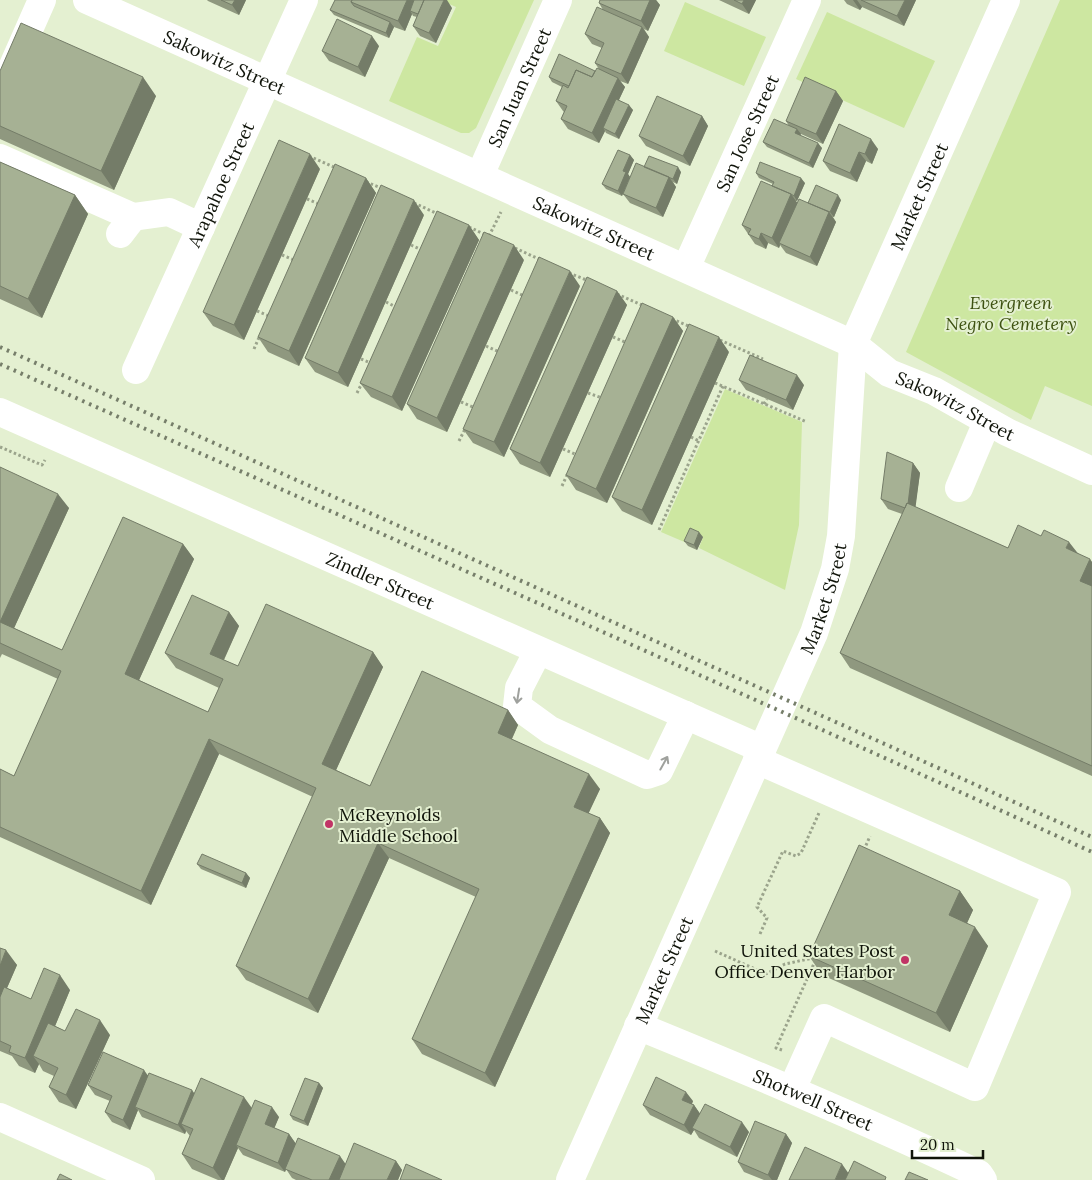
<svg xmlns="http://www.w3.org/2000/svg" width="1092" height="1180" font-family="Lora,serif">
<rect width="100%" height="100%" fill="#e4f0d1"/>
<path fill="#cde7a1" d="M440 0H534L476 128 469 133H461L389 101 417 37 438 46 456 7Z
M1060 0H1092V406L1045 386 1031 420 906 352Z
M685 2 766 37 744 86 664 51Z
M827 12 935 61 904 128 796 79Z
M725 389 802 422 799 525 785 590 699 548 703 537 689 544 661 532Z"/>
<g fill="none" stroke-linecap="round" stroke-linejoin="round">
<path stroke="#9ba48c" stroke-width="3" stroke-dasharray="2.5 2.5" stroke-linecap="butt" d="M309 156 336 168
M366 182 384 189
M307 199 319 204
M414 203 438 214
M469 227 486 235
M489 236 501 212
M411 245 422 250
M515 248 541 260
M282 255 294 260
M569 273 589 281
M511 290 524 296
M617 294 644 306
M386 302 396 307
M257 311 269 316
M672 319 691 327
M613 337 627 343
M720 340 763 359
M486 346 502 353
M254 349 260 335
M361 359 371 363
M715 383 807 422
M357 393 363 381
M588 393 602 398
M461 402 475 408
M764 404 767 399
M691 437 699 441
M459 441 466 427
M0 447 42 465 45 460
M563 449 577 455
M562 486 568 473
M659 530 723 386
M864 850 870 836
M760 934 767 918 757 907 783 851 796 856 801 853 819 813
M715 951 766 974 785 964 813 958
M811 969 822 975
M782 1050 776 1048 816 959"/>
<g stroke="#fff" stroke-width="28">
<path id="s1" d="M87 0 853 344 889 373 934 391 1007 432 1092 471"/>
<path d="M0 95 42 0"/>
<path d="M0 158 133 217"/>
<path id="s2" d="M480 175 558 0"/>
<path d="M120 234 133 217 169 212 201 227"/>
<path id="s3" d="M686 268 807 0"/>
<path id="s4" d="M136 370 304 0"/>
<path id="s5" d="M0 412 762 749"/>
<path d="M959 488 987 422"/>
<path d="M538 651 519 688 517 706 550 730 647 775 659 771 686 715"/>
<path d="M757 760 1057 892 975 1087 824 1018 792 1089"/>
<path id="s6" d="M638 1026C753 1073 867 1121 979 1174L983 1180"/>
<path d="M0 1117 141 1180"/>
<path id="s7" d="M570 1180 814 633 835 569 841 536 853 344 1006 0"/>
</g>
<path stroke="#767e6a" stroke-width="4" stroke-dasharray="2.5 5" stroke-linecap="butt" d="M0 347 1092 837
M0 364C364 527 729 686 1092 852"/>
</g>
<path fill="#8f987f" d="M207 0H246L239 15 208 1Z
M335 0 452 8 436 43 420 36 413 26 417 17 413 16 412 14 405 31 394 27 389 38 334 15 330 10Z
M600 0H656L660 5 648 31 644 29 649 37 628 84 620 81 625 87 619 100 633 110 619 139 606 133 605 131 599 143 568 129 561 119 564 112 563 111 556 101 562 87 552 82 549 77 595 71 599 69 595 63 602 48 592 44 585 34 603 10 599 3Z
M719 0H756L749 14Z
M844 0H916L904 26 862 7 860 10 847 4Z
M379 46 365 77 329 61 322 51Z
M0 71 156 96 114 190 0 139Z
M836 91 843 101 823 144 801 134 800 135 822 148 813 168 767 147 763 142 789 126 786 121Z
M702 116 708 126 690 166 646 146 639 136Z
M839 124 878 149 872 164 866 161 857 182 830 171 823 161Z
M630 155 634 160 628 174 630 177 622 196 606 189 602 184Z
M0 162 75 195 88 214 42 318 0 299Z
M644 167 681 172 677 184 673 182 676 187 663 217 630 203 623 194Z
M320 169 244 340 213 326 203 312Z
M756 173 805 183 797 201H796L797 203 841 200 834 217H833L836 222 817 266 786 253 780 245 779 248 768 243 766 249 755 244 742 225 773 184 759 178Z
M366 178 376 193 299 366 268 352 258 337Z
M424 215 348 387 315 372 305 358Z
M469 225 479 240 402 411 371 397 360 383Z
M524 260 447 432 417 419 407 404Z
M580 286 504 457 473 443 463 429Z
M617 291 627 305 550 477 520 464 510 449Z
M673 317 683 331 607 503 576 490 566 475Z
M729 352 652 525 622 511 612 497Z
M739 380 804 385 793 410 746 390Z
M913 463 920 473 915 507 1008 548 1077 553 1092 562V776L850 668 840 653 902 514 888 509 881 499Z
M0 467 69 508 14 628 62 650 183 544 194 559 139 680 208 712 219 688 176 668 165 653 229 612 239 626 224 660 238 666 373 652 383 667 336 770 370 786 508 710 518 725 512 739 600 789 588 813 600 818 610 833 495 1087 422 1054 412 1039 476 897 389 858 318 1013 246 980 236 966 313 797 219 754 151 905 0 837V769L14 776 58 679 2 654 0 658Z
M703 537 697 550 688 546 684 541Z
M197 864 246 873 250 878 246 888 201 869Z
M960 891 973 910 967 923 988 946 950 1032 822 975 809 956Z
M0 948 17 965 7 988 31 999 70 990 55 1026 65 1031 110 1035 76 1109 59 1102 49 1087 54 1076 43 1071 39 1064 35 1073 19 1066 12 1056 0 1051Z
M148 1075 195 1094 252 1109 279 1117 274 1128 289 1134 296 1144 346 1164 396 1161 402 1170 398 1180H296L292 1178 286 1169 285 1172 243 1155 238 1148 224 1180H218L192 1169 182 1154 190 1136 186 1131 185 1134 142 1117 138 1110 130 1130 112 1122 105 1112 110 1101 95 1095 88 1085Z
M319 1083 323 1088 308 1126 293 1120 290 1115Z
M693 1101 692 1104 694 1105 700 1114 749 1132 737 1157 699 1138 694 1130 691 1135 650 1115 643 1105Z
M786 1134 792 1143 777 1180H764L744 1172 738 1162Z"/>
<path fill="#747c68" d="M235 0H246L239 15 232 5Z
M407 0H418L410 11 412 14 405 31 398 21Z
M444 0H447L452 8 436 43 429 33Z
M650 0H656L660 5 648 31 641 21Z
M744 0H756L749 14 742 4Z
M853 0H857L862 7 860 10Z
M905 0H916L904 26 897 16Z
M390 22 394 27 389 38 386 33Z
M642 27 649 37 628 84 621 74Z
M372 36 379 46 365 77 358 67Z
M143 77 156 96 114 190 101 171Z
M618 78 625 87 605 129 603 128 605 131 599 143 592 133Z
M836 91 843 101 823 144 816 134Z
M629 105 633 110 619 139 615 134Z
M702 116 708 126 690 166 683 156Z
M797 129 801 134 799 138 795 133Z
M871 139 878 149 872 164 865 154Z
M818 143 822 148 813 168 809 163Z
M859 152 866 161 857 182 850 173Z
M310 154 320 169 244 340 234 325Z
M630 155 634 160 628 174 630 177 622 196 618 191 623 171Z
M678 167 681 172 677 184 673 179Z
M669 177 676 187 663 217 656 208Z
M366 178 376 193 299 366 289 351Z
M801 178 805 183 797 201 794 196Z
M791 194 798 204 779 243 780 245 779 248 772 238Z
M75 195 88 214 42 318 28 299Z
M838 195 841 200 834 217 830 212Z
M414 200 424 215 348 387 338 373Z
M829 212 836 222 817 266 810 257Z
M469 225 479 240 402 411 392 397Z
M761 233 768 243 766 249 759 239Z
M514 245 524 260 447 432 437 418Z
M570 271 580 286 504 457 494 442Z
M617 291 627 305 550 477 540 463Z
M673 317 683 331 607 503 596 489Z
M719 337 729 352 652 525 642 510Z
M797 375 804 385 793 410 786 400Z
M913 463 920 473 914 519 907 509Z
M58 494 69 508 10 637 0 622Z
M699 532 703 537 697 550 694 545Z
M1069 542 1080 556 1066 548Z
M183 544 194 559 135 689 125 674Z
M1090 559 1092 562V591L1080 581Z
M229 612 239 626 220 668 210 654Z
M373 652 383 667 332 779 322 764Z
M508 710 518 725 508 747 498 733Z
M209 739 219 754 151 905 141 891Z
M589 774 600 789 585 821 574 807Z
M600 818 610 833 495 1087 485 1073Z
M378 843 389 858 318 1013 308 999Z
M246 873 250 878 246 888 242 883Z
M960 891 973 910 962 934 949 915Z
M975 927 988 946 950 1032 936 1013Z
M6 950 17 965 0 1004V966Z
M60 975 70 990 41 1060 33 1056 39 1064 35 1073 25 1058Z
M100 1020 110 1035 76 1109 66 1095Z
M144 1070 151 1080 135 1107 138 1110 130 1130 123 1120Z
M319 1083 323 1088 308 1126 304 1121Z
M192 1090 199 1100 181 1124 186 1131 185 1134 178 1125Z
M686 1092 693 1101 689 1110 682 1100Z
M244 1097 254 1111 236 1145 238 1148 224 1180H222L213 1168Z
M694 1105 701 1115 692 1128 694 1130 691 1135 684 1125Z
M272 1107 279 1117 272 1134 265 1124Z
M742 1122 749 1132 737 1157 730 1147Z
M289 1134 296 1144 285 1172 278 1163Z
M786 1134 792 1143 777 1180H772L768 1175Z
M340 1156 347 1166 340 1180H329Z
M396 1161 402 1170 398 1180H387Z
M842 1164 849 1174 846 1180H835Z"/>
<path fill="#a6b194" stroke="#747c68" d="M221 0H235L232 5Z
M335 0H352L351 2 354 6 390 22 386 33 330 10Z
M352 0H407L398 21 351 2Z
M414 0H424L418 14 410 11Z
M424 0H444L429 33 413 26Z
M600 0H650L641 21 599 3Z
M734 0H744L742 4Z
M861 0H905L897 16Z
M597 7 642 27 621 74 595 63 604 43 585 34Z
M337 19 372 36 358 67 322 51Z
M21 23 143 77 101 171 0 126V71Z
M559 54 595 71 592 77 576 70 569 86 549 77Z
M597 68 618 78 592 133 561 119 567 106 556 101 563 85 568 88 576 70 592 77Z
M805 77 836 91 816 134 786 121Z
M657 96 702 116 683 156 639 136Z
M616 99 629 105 615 134 603 128Z
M774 119 797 129 795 133 818 143 809 163 763 142Z
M839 124 871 139 865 154 859 152 850 173 823 161Z
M279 140 310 154 234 325 203 312Z
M618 150 630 155 623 171 626 172 618 191 602 184Z
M649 156 678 167 673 179 644 167Z
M0 162 75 195 28 299 0 286Z
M760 162 801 178 794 196 791 194 772 186 774 182 756 173Z
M636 163 669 177 656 208 623 194Z
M335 164 366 178 289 351 258 337Z
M761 181 791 194 772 238 761 233 759 239 748 234 751 229 742 225Z
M381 185 414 200 338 373 305 358Z
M816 185 838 195 830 212 808 203Z
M799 199 829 212 810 257 779 243Z
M437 211 469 225 392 397 360 383Z
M484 232 514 245 437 418 407 404Z
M539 257 570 271 494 442 463 429Z
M587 277 617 291 540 463 510 449Z
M642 303 673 317 596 489 566 475Z
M689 324 719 337 642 510 612 497Z
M750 355 797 375 786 400 739 380Z
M887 452 913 463 908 504 907 503 905 508 881 499Z
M0 467 58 494 0 622 62 650 123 517 183 544 125 674 208 712 223 679 165 653 192 595 229 612 210 654 238 666 266 604 373 652 322 764 370 786 422 671 508 710 498 733 589 774 574 807 600 818 485 1073 412 1039 479 889 378 843 308 999 236 966 316 788 209 739 141 891 0 827V769L14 776 61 671 0 643Z
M907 503 1008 548 1018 525 1041 536 1044 530 1069 542 1066 548 1090 559 1080 581 1092 586V766L840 653Z
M690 528 699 532 694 545 684 541Z
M859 845 960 891 949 915 975 927 936 1013 809 956Z
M202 854 246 873 242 883 197 864Z
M0 948 6 950 0 966Z
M44 968 60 975 25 1058 9 1052 11 1046 0 1041V997L4 987 31 999Z
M76 1009 100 1020 66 1095 49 1087 58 1068 33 1056 48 1023 65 1031Z
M103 1052 144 1070 123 1120 105 1112 112 1096 88 1085Z
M149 1073 192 1090 178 1125 135 1107Z
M656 1077 686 1092 682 1100 694 1105 684 1125 643 1105Z
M201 1078 244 1097 213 1168 182 1154 193 1129 181 1124Z
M305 1078 319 1083 304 1121 290 1115Z
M255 1100 272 1107 265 1124 289 1134 278 1163 236 1145Z
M705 1104 742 1122 730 1147 692 1128Z
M755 1121 786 1134 768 1175 738 1162Z
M298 1138 340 1156 329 1180H312L285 1169Z
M354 1143 396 1161 387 1180H339Z
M805 1147 842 1164 835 1180H789Z
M854 1161 886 1177 885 1180H845Z
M406 1164 442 1180H400Z
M909 1172 928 1180H905Z
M60 1174 72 1180H57Z"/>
<defs><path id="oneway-shaft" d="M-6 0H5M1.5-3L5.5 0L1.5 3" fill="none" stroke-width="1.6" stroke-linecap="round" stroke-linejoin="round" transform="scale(1.25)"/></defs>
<g stroke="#9fa19d">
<use href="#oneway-shaft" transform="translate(518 696) rotate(99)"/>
<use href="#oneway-shaft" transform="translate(664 763) rotate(-61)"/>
</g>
<g fill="#c13466" stroke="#e4f0d1" stroke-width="2">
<circle cx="329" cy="824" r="5"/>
<circle cx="905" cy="960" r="5"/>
</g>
<g text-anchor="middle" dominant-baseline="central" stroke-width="4" stroke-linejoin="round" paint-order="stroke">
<g font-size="18" fill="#10140a" stroke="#e4f0d1">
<text stroke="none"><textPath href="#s1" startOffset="151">Sakowitz Street</textPath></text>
<text stroke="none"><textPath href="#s2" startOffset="96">San Juan Street</textPath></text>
<text stroke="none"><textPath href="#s3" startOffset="148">San Jose Street</textPath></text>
<text stroke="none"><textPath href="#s4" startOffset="204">Arapahoe Street</textPath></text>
<text stroke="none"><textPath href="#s7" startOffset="1054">Market Street</textPath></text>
<text stroke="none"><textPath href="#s1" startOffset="556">Sakowitz Street</textPath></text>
<text stroke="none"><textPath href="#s1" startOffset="960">Sakowitz Street</textPath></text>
<text stroke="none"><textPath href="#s5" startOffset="416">Zindler Street</textPath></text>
<text stroke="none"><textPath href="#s7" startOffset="635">Market Street</textPath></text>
<text stroke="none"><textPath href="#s7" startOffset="230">Market Street</textPath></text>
<text stroke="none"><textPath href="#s6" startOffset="190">Shotwell Street</textPath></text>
</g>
<g font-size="18" font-style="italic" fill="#3e5211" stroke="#e4f0d1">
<text x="1011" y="302">Evergreen<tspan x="1011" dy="21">Negro Cemetery</tspan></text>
</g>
<g font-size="18" fill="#10140a" stroke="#e4f0d1" text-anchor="start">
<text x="339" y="814">McReynolds<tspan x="339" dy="21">Middle School</tspan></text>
<text x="895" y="950" text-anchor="end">United States Post<tspan x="895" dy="21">Office Denver Harbor</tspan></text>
</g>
</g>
<path d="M912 1150v8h71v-8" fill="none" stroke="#10140a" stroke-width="2.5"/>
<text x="920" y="1150" font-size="15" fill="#10140a" stroke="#e4f0d1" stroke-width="4" paint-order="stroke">20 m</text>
</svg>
